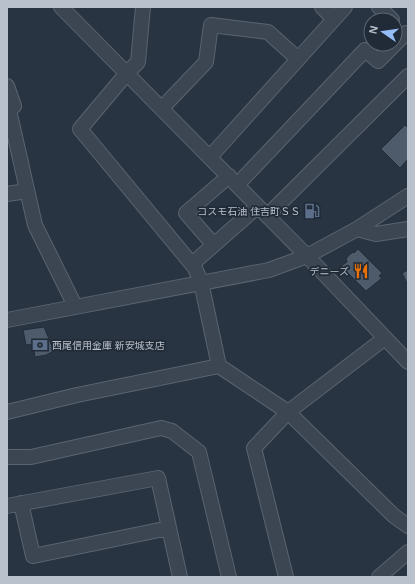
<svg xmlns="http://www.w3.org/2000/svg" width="415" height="584" font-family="Helvetica,'Noto Sans JP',sans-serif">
<rect width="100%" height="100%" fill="#283442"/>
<path fill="#4e5b6b" stroke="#232d39" d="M405 125 408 128V159L400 168 381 149Z
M358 249 382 273 379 276 382 278 366 291 341 266 347 262 346 259 349 255 353 252 354 253Z
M408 270V285L402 273Z
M44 327 54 351 46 355 35 357 33 344 26 345 23 330Z"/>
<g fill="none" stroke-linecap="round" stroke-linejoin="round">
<defs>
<path id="minor" d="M61 7 307 256 408 362
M143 7 138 62 127 73 80 129 195 268 201 282 219 366 288 412 394 516 408 526
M322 7 334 19
M379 7 392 20
M7 86 14 106 9 110
M162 108 206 62 211 25 268 32 298 59
M7 111 9 110 35 225 75 306
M210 157 345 7
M237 185 365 50 378 61 406 33
M7 194 27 191
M267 216 408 76
M357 229 376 234 408 229
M213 244 186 213 229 176
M192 264 257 207
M7 320 269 270 307 256 357 229 408 196
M7 412 77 395 219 366
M7 457H31L161 428 172 431 199 452 229 577
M21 503 33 556 169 528
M7 506 158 478 180 577
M286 577 254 448 288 412 385 338
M379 577 408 552"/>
</defs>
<use href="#minor" stroke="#5a646f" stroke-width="16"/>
<use href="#minor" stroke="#3c4652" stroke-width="14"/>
</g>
<defs>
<symbol id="fuel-bare" viewBox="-9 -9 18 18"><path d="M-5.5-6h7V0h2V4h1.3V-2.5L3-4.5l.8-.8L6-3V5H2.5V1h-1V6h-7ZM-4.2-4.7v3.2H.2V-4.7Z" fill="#5c6f8a" stroke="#202b37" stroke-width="2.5" paint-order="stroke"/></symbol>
<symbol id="restaurant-bare" viewBox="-9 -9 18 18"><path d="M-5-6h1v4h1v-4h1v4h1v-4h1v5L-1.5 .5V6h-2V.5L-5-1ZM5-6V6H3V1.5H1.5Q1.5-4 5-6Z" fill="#e8710a" stroke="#202b37" stroke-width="2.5" paint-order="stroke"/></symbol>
<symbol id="bank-bare" viewBox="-9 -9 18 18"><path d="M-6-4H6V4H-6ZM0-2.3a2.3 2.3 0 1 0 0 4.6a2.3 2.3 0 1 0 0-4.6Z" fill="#5c6f8a" stroke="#202b37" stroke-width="2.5" paint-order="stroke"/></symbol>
</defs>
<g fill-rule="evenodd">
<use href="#fuel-bare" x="301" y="200" width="22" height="22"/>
<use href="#restaurant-bare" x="350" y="260" width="22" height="22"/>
<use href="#bank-bare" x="29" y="334" width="22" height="22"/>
</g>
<g text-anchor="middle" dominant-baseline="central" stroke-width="3.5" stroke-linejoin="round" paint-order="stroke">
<g font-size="10" fill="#b9c1cc" stroke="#202b37" text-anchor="end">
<text x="300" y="211">コスモ石油 住吉町ＳＳ</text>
<text x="349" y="271">デニーズ</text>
<text x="52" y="345" text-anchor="start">西尾信用金庫 新安城支店</text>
</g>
</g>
<rect width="415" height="584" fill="none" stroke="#b9c1cc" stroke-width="16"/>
<g transform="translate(383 32) rotate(283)"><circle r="19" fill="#202b37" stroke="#5d6773"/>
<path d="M0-3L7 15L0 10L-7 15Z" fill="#94bcf6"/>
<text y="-6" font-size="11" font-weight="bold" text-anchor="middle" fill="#b9c1cc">N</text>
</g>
</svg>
